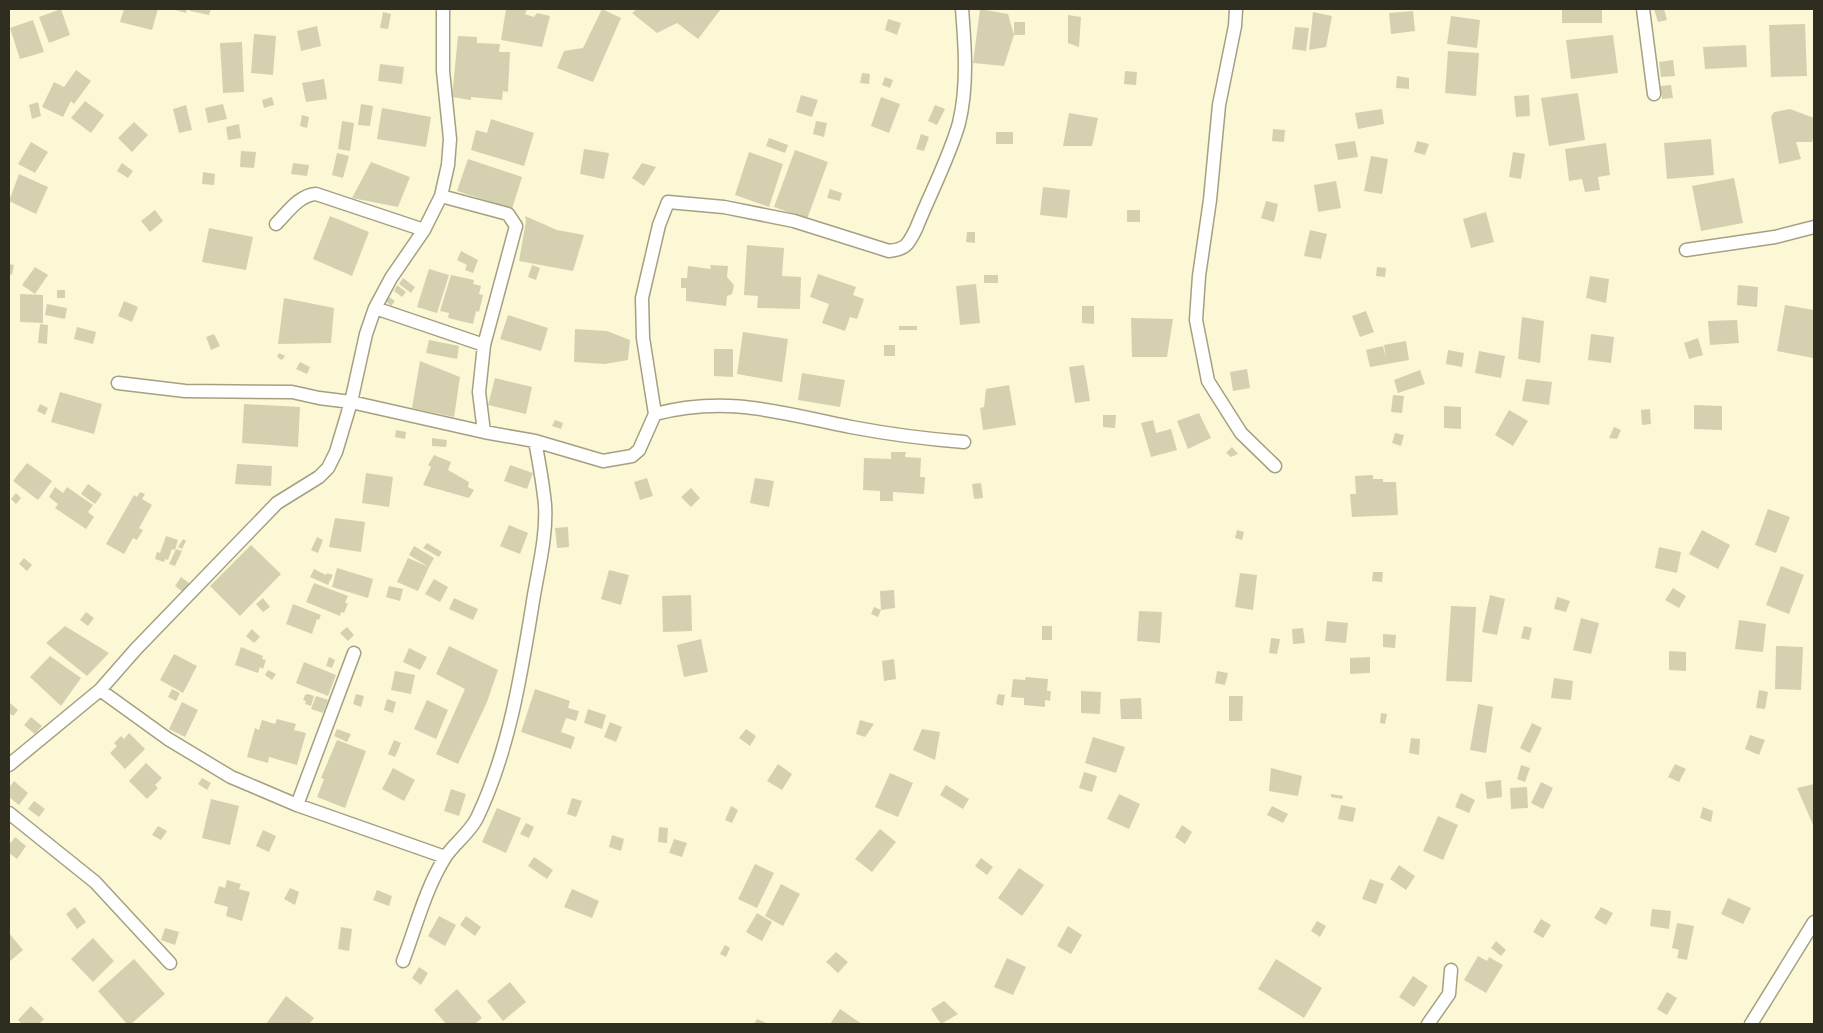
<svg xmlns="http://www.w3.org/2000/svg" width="1823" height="1033" font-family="'Nunito Sans',sans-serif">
<rect width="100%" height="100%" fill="#fcf8d6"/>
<path fill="#d5d1b0" d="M61 9 70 35 49 43 39 17Z
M124 9H158L152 30 120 22Z
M172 9H187L186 13Z
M190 9H211L209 15 190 11Z
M506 9H527L525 14 534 17 537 13 550 16 542 47 501 40Z
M602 9 621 18 593 82 557 68 564 51 583 48Z
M637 9H721L698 39 677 23 657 33 632 13Z
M980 9 1008 14 1014 35 1004 66 973 63Z
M1562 9H1602V23H1562Z
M1654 9H1664L1667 20 1658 22Z
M1413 11 1415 31 1391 34 1389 13Z
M383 12 391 14 388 29 380 28Z
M1313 12 1332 16 1326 47 1309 50Z
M1068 15 1081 17 1079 47 1068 43Z
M1451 16 1480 20 1477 48 1447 44Z
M888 19 901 23 897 35 885 30Z
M33 20 44 52 20 59 10 28Z
M1014 22H1025V35H1014Z
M1805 24 1807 76 1771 77 1769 25Z
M317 26 321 46 301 51 297 31Z
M1295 27 1309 28 1306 51 1292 49Z
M254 34 276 36 273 75 251 73Z
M1613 35 1618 73 1571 79 1566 40Z
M458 36 477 37V43L500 44 499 52H510L508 92 503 91 502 100 471 97V100L452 97Z
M242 42 244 92 223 93 220 43Z
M1746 45 1747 67 1705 69 1703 47Z
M1448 51 1479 53 1476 96 1445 93Z
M1673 60 1675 76 1661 77 1659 62Z
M380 64 404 67 402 84 378 81Z
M76 70 91 81 74 104 71 101 63 117 42 107 54 82 64 87Z
M1125 71 1137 72 1136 85 1124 84Z
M862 73 870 74 869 84 860 83Z
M1397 76 1409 78V89L1396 88Z
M885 77 893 80 890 88 882 85Z
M324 79 327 99 306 102 302 83Z
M1671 85 1673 98 1662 99 1660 86Z
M1578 93 1585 140 1549 146 1541 98Z
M801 95 818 100 812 117 796 112Z
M1529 95 1530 116 1516 117 1514 96Z
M272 97 274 105 264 108 262 100Z
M881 97 900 104 889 133 871 126Z
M85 101 104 115 91 133 71 118Z
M38 102 41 116 32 119 29 105Z
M223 104 227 119 208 123 205 108Z
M361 104 373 106 370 126 358 125Z
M186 105 192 130 179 133 173 109Z
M935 105 945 109 937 125 928 121Z
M382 108 431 117 426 147 377 139Z
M1382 109 1384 124 1358 129 1355 113Z
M1790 109 1814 118V135L1812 142H1796L1801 159 1779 164 1771 117 1774 112Z
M1069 113 1098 118 1092 146H1063Z
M302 115 309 117 307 128 300 126Z
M491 119 534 133 524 166 471 150 476 130 487 133Z
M342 121 354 123 350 151 338 149Z
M816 121 827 123 824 137 813 134Z
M134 122 148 135 132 152 118 138Z
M239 124 241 138 228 140 226 127Z
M1273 129 1285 130 1284 142 1272 141Z
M996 132H1013V144H996Z
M921 134 929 137 924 151 916 149Z
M769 138 788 145 785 153 766 146Z
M1711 139 1714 175 1667 179 1664 143Z
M1355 141 1358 157 1338 160 1335 144Z
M1417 141 1429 144 1425 155 1414 152Z
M31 142 48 152 35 173 18 164Z
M1606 143 1610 175 1598 177 1600 190 1585 192 1582 179 1569 181 1565 149Z
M584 149 609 153 604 179 580 174Z
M795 150 828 162 807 219 774 207Z
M241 151 256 152 254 168 240 167Z
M749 152 783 164 769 207 735 195Z
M1513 152 1525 154 1521 179 1509 177Z
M337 153 349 156 343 178 332 175Z
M1371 156 1388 159 1382 194 1364 191Z
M468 159 522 177 512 209 457 191Z
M371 162 410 177 398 207 352 198Z
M122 163 133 171 128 178 117 171Z
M293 163 309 165 307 176 291 174Z
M642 163 656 167 644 186 632 178Z
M203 172 215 174 214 185 202 184Z
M19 174 48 187 36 214 9 201Z
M1734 178 1743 223 1701 231 1692 186Z
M1336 181 1341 208 1318 212 1314 185Z
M1043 187 1070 190 1067 218 1040 215Z
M830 189 842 193 840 201 827 198Z
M1266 201 1278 204 1274 222 1261 218Z
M155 210 163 221 150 232 141 221Z
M1127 210H1140V222H1127Z
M1486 212 1494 242 1471 248 1463 219Z
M330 216 369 232 352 276 313 259Z
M525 216 557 230 584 235 573 271 519 261 526 221Z
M209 228 253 237 246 270 202 262Z
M1310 230 1327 234 1321 259 1304 256Z
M967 232H975V243L966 242Z
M747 245 784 248 782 276 801 277 800 309 757 308 758 296 744 295Z
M461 251 478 260 473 273 465 270 467 265 457 260Z
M9 264 14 265 12 275 9 274Z
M532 265 540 268 536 280 528 277Z
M710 265 728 266 727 277 734 285 732 294 727 296 726 306 686 301V288H681V278H687L688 266 711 269Z
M35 267 48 275 35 294 22 285Z
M1377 267 1386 268 1385 277 1376 276Z
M429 269 449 275 437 313 417 307Z
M818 274 856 287 853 295 864 299 857 319 850 317 845 331 822 323 829 304 810 297Z
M451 275 474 280 473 284 481 286 479 294 483 295 479 312 476 311 473 324 448 318 449 313 440 311Z
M984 275H998V283H984Z
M1590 276 1609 279 1606 303 1586 298Z
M403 278 415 287 411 293 399 284Z
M976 284 980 323 960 325 956 286Z
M397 285 406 292 402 297 394 291Z
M1738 285 1758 287 1757 307 1737 305Z
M57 290H65V298H57Z
M20 294 43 295V323L20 322Z
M389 297 395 301 391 306 386 301Z
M284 298 334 308 331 343 278 344Z
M124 301 138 307 132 322 118 316Z
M47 304 67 308 65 319 45 315Z
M1785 305 1814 310 1813 358 1777 351Z
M1082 306H1094V324L1082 323Z
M1366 311 1374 332 1360 337 1352 316Z
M508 315 548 328 541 351 500 339Z
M1522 317 1544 321 1540 363 1518 359Z
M1131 318 1173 319 1167 357H1132Z
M1737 320 1739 343 1710 345 1708 321Z
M40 324 48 325 47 344 38 343Z
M899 326H917V330H899Z
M77 327 96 332 93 344 74 339Z
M575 329 607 331 630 340 628 360 605 364 574 362Z
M743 332 788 339 782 382 737 374Z
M214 334 220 346 211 350 206 337Z
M1591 334 1614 337 1611 363 1588 360Z
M1698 338 1703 355 1689 359 1684 343Z
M429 340 459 346 457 359 426 353Z
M1406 341 1409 360 1370 367 1366 350 1383 346 1386 358 1384 345Z
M884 345H895V356H884Z
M714 349H733V377L714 376Z
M1448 350 1464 353 1462 367 1446 364Z
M1479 351 1505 356 1501 378 1475 373Z
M279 353 285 356 282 360 277 357Z
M420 361 460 377 454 417 412 408Z
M300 362 310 367 307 374 296 369Z
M1084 365 1090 401 1075 403 1069 367Z
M1247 369 1250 388 1233 391 1230 372Z
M1420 370 1425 384 1398 393 1394 380Z
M802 373 845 380 840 407 798 400Z
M495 378 532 387 526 414 488 405Z
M1526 379 1552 382 1549 405 1522 401Z
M1009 385 1016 425 983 430 980 408 984 407 986 389Z
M60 392 102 404 94 434 51 422Z
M1393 395 1404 396 1402 413 1391 412Z
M40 404 48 408 45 415 37 411Z
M244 404 300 407 298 447 242 443Z
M1694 405 1722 406V430L1694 429Z
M1444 406 1461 407V429L1444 428Z
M1650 409 1651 424 1642 425 1641 410Z
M1509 410 1528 421 1513 446 1495 435Z
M1199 413 1211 438 1188 449 1177 421Z
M1103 415H1116L1115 428 1103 427Z
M555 420 563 423 561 429 552 426Z
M1153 420 1156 433 1171 429 1177 450 1151 457 1141 423Z
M1614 427 1621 430 1617 439 1609 438Z
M396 430 406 432 405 439 395 437Z
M1395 433 1404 435 1401 446 1392 443Z
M432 438 447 440 446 447 432 446Z
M1232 447 1238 454 1231 457 1226 453Z
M891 452H906L905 457 921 458 920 477H925L924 494 893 492V501H880V491L863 490 864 458 891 459Z
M434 455 451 462 448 470 469 482 468 487 474 490 469 498 423 485 431 467 428 465Z
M27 463 52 481 38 500 13 481Z
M237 464 272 466 271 486 235 484Z
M510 465 533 473 527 489 504 481Z
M366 473 393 477 389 507 362 503Z
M1373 475V479H1383V482H1396L1398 515 1352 517 1350 494H1356L1355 476Z
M647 478 653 496 640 500 634 482Z
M755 478 774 481 769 507 750 503Z
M981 483 983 498 974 499 972 484Z
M88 484 102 494 95 504 81 494Z
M55 487 63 493 67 487 93 505 88 512 94 517 86 529 55 508 58 504 49 497Z
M691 488 700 498 691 507 681 497Z
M140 492 145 494 142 499 152 505 139 528 143 530 137 540 133 538 124 554 106 544 134 495 137 497Z
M16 493 21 498 16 504 11 499Z
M1768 509 1790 517 1776 553 1755 545Z
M335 518 365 522 361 552 329 547Z
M509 525 528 533 520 554 500 546Z
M568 527 569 547 557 548 555 528Z
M1237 530 1244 532 1242 540 1235 538Z
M1702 530 1730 545 1718 569 1689 554Z
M166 536 178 540 175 550 172 549 168 560 165 559 164 562 155 559 157 552 160 553Z
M317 537 323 540 318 553 311 550Z
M183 539 186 541 182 549 178 547Z
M427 543 442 552 439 557 423 548Z
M251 545 281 574 240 616 210 586Z
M414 546 434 558 429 567 409 555Z
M1659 547 1681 552 1677 573 1655 568Z
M176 549 182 551 175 566 169 564Z
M24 558 32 565 27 571 19 564Z
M408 558 429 567 418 591 397 582Z
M1781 566 1804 575 1789 614 1766 605Z
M337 568 373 579 368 598 332 587Z
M314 569 326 575 327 573 333 575 328 585 310 577Z
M609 570 629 575 621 605 601 599Z
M1373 572H1383L1382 582 1372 581Z
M1240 573 1257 575 1253 610 1235 607Z
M181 577 189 583 183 592 175 586Z
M434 579 448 587 440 602 425 594Z
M314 583 348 596 345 603H348L344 613 341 612 340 616 306 602Z
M389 586 403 589 400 601 386 597Z
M1673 588 1686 596 1679 608 1665 600Z
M894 590 895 608 881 610 880 591Z
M691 595 692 631 663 632 662 596Z
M1490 595 1505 599 1497 635 1482 632Z
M1557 597 1570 601 1566 612 1554 609Z
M263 598 270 607 263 612 256 604Z
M454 598 478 609 473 620 449 609Z
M293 604 321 615 319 620 317 619 312 634 286 624Z
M1451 606 1476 607 1472 682 1446 681Z
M874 607 881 610 878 617 871 614Z
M1139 611 1162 612 1160 643 1137 641Z
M86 612 94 618 88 626 80 620Z
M1581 618 1599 623 1591 654 1573 650Z
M1739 620 1766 624 1763 652 1735 649Z
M1327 621 1348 623 1346 643 1325 641Z
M65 626 109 653 87 676 46 643Z
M1042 626H1052V640H1042Z
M1524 626 1532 628 1529 640 1521 638Z
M347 627 354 635 348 641 340 633Z
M1303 628 1305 643 1293 644 1292 629Z
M252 629 260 637 254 643 246 636Z
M1383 634 1396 635 1395 648 1383 647Z
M1271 638 1280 639 1277 654 1269 653Z
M701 639 708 672 684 677 677 645Z
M449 646 498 670 487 702 458 764 436 754 465 689 436 674Z
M1776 646 1803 647 1801 690 1775 689Z
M241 647 263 656 262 659 266 660 263 669 260 667 258 673 235 665Z
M409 648 427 657 420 670 403 662Z
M1669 651 1686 652V671L1669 670Z
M174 654 197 666 183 693 160 680Z
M50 656 81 678 61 706 30 677Z
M329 657 335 660 332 668 326 666Z
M1370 657V673L1350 674V658Z
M894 659 896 679 884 681 882 661Z
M304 662 336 675 328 696 296 683Z
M268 670 276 674 272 680 265 675Z
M395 671 415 675 411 694 391 690Z
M1217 671 1228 673 1225 685 1215 683Z
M1026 677 1048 679 1047 691H1051L1050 701 1045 700V707L1024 705V698L1011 697 1013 679 1025 680Z
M1554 678 1573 681 1571 700 1551 698Z
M172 689 180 693 176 701 168 697Z
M535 689 570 701 568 708 579 711 576 721 566 718 561 732 575 737 571 749 521 732Z
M1759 690 1768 692 1765 709 1756 708Z
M1081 691 1101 692 1100 714 1081 713Z
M308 694 314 696 311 706 305 704 306 701 303 700 305 695Z
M356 694 364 696 361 707 353 704Z
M998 694 1005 695 1003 706 996 704Z
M316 696 328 700 323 713 311 709Z
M1229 696H1243L1242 721H1229Z
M1141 698 1142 719H1121L1120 699Z
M387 699 396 702 393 713 384 710Z
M427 700 448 710 436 739 414 729Z
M9 702 18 710 13 716 9 713Z
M182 702 198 710 185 737 169 729Z
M1478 704 1493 707 1486 753 1470 750Z
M588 709 606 715 602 729 584 723Z
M1381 713 1387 714 1385 724 1380 723Z
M31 717 42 726 35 734 24 725Z
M277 719 296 724 294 730 306 733 297 765 269 757 268 763 247 757 255 728 259 730 262 720 275 724Z
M860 720 874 724 865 737 856 734Z
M610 722 622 727 616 742 604 737Z
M1532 723 1542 728 1530 753 1520 748Z
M337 729 351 734 347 742 334 736Z
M746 729 756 736 750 746 739 738Z
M922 729 940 732 935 760 913 750Z
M129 733 145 749 125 769 110 753 117 746 114 743 121 736 124 739Z
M1750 735 1765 740 1759 755 1745 749Z
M1093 737 1125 747 1116 773 1085 763Z
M1411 738 1420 739 1419 755 1409 753Z
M337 740 366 751 345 808 317 797 324 779 321 778Z
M394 740 401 743 395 757 388 754Z
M146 763 162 778 155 785 158 788 147 799 129 781Z
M778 764 792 774 782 790 767 781Z
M1675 764 1686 769 1679 782 1668 777Z
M1521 765 1530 768 1525 782 1517 779Z
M393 768 415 780 404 801 382 789Z
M1271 768 1302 776 1298 796 1269 791Z
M1084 772 1097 776 1092 792 1079 788Z
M890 773 913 783 898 817 875 807Z
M202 778 211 783 207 790 198 784Z
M1501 780 1502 797 1487 799 1485 782Z
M14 781 28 793 19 805 9 797V788Z
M1541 782 1553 788 1543 809 1531 803Z
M1814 784V827L1797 788Z
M946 785 969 799 963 809 940 795Z
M1527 787 1528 808 1511 809 1510 788Z
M451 789 466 794 459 816 444 811Z
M1461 793 1475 800 1469 813 1455 807Z
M1119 794 1140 804 1129 829 1107 819Z
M1331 794 1343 796 1342 799 1331 797Z
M572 798 582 801 576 817 567 814Z
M211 799 239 806 230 845 202 838Z
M34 801 45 809 39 817 28 809Z
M1341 805 1356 808 1353 822 1338 819Z
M731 806 738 810 732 823 725 820Z
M1272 806 1288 814 1283 823 1267 815Z
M1703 807 1713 811 1711 822 1700 818Z
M497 808 521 818 506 853 482 842Z
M1438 816 1458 825 1443 860 1423 851Z
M526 823 534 827 529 838 520 834Z
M1182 825 1192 832 1185 844 1175 837Z
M158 826 167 831 161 840 152 835Z
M659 827 668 828 667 843 658 842Z
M880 829 896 842 872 872 855 859Z
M263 830 276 836 269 852 256 846Z
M612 835 624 839 621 851 609 847Z
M15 837 26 846 17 859 9 853V845Z
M674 839 687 843 682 857 669 853Z
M534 857 553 870 547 879 528 866Z
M981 858 993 867 987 875 975 866Z
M755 864 774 873 757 908 738 899Z
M1399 865 1415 876 1406 890 1390 879Z
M1019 868 1044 885 1022 916 998 898Z
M1370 879 1384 884 1376 904 1362 899Z
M227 880 241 884 239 889 250 892 242 921 226 916 228 907 214 903 219 886 225 888Z
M781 884 800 894 783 926 765 916Z
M290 888 299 892 295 905 284 899Z
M572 889 599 901 592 918 564 907Z
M377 890 392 896 389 906 373 900Z
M1728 898 1751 908 1743 924 1721 914Z
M75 907 86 922 77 929 66 914Z
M1601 907 1613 913 1606 925 1594 918Z
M1652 909 1671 911 1669 929 1650 926Z
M757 913 772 922 762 941 746 932Z
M439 916 456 925 445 946 428 936Z
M466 916 481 927 475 936 460 925Z
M1541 919 1551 925 1543 938 1533 932Z
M1317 921 1326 926 1320 937 1311 931Z
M1677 923 1694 926 1687 960 1677 958 1679 950 1672 948Z
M1068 926 1082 935 1071 954 1057 946Z
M341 927 352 929 349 951 338 949Z
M165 928 179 932 175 945 161 940Z
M9 933 23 950 9 962Z
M93 938 114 961 93 982 71 959Z
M1496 941 1506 950 1501 956 1491 948Z
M725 945 730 948 726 957 720 954Z
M836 952 848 962 838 973 826 962Z
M1478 956 1487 961 1489 957 1503 965 1486 993 1464 980Z
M1007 958 1026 967 1013 995 994 987Z
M134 959 165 994 131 1024H127L98 991Z
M1276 959 1322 988 1304 1018 1258 989Z
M419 967 428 973 421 985 412 978Z
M1413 976 1428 986 1414 1007 1399 997Z
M510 982 526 1002 503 1021 487 1001Z
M457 989 482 1018 475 1024H446L434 1010Z
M1667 992 1677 998 1667 1015 1657 1009Z
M286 996 314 1018 309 1024H266Z
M944 1001 958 1014 941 1024 931 1009Z
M31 1006 44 1019 39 1024H22L18 1020Z
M840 1009 862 1024H830Z
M757 1019 769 1024H754Z"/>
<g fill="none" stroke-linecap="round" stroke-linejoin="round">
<defs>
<path id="minor" d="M1236 9 1235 26 1219 105 1210 200 1199 276 1196 320 1208 381 1241 433 1275 466
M1643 9 1654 94
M441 196 508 214 516 226 484 345
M276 224C287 213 299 195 316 194L424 230
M1686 250 1775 237 1814 227
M375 308 484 345 479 392 484 432
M118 383 185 391 292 392 319 398 351 402 484 432 535 441 603 461 632 456 639 450 655 414 643 338 642 298 659 225 668 202 724 207 794 221 889 251C907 249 908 244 916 229 929 196 950 156 959 123 968 86 965 46 962 9
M655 414C729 395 780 413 851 427 888 434 926 439 964 442
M100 690 168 739 231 777 297 805 445 857
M9 765 100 690 136 649 277 503 319 477 328 468 336 452 351 402 366 334 375 308 391 278 424 230 441 196 448 165 450 139 443 71V9
M297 805 354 653
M9 813 95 882 170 963
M403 961C416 927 425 890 444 859 453 844 469 834 477 818 510 749 522 669 534 595 539 566 547 534 545 505 543 483 539 462 535 441
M1428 1024 1449 994 1451 970
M1751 1024 1814 922"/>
</defs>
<use href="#minor" stroke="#a4a081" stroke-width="15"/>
<use href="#minor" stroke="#fff" stroke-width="12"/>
</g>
<rect width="1823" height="1033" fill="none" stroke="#2e2d20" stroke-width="20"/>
</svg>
